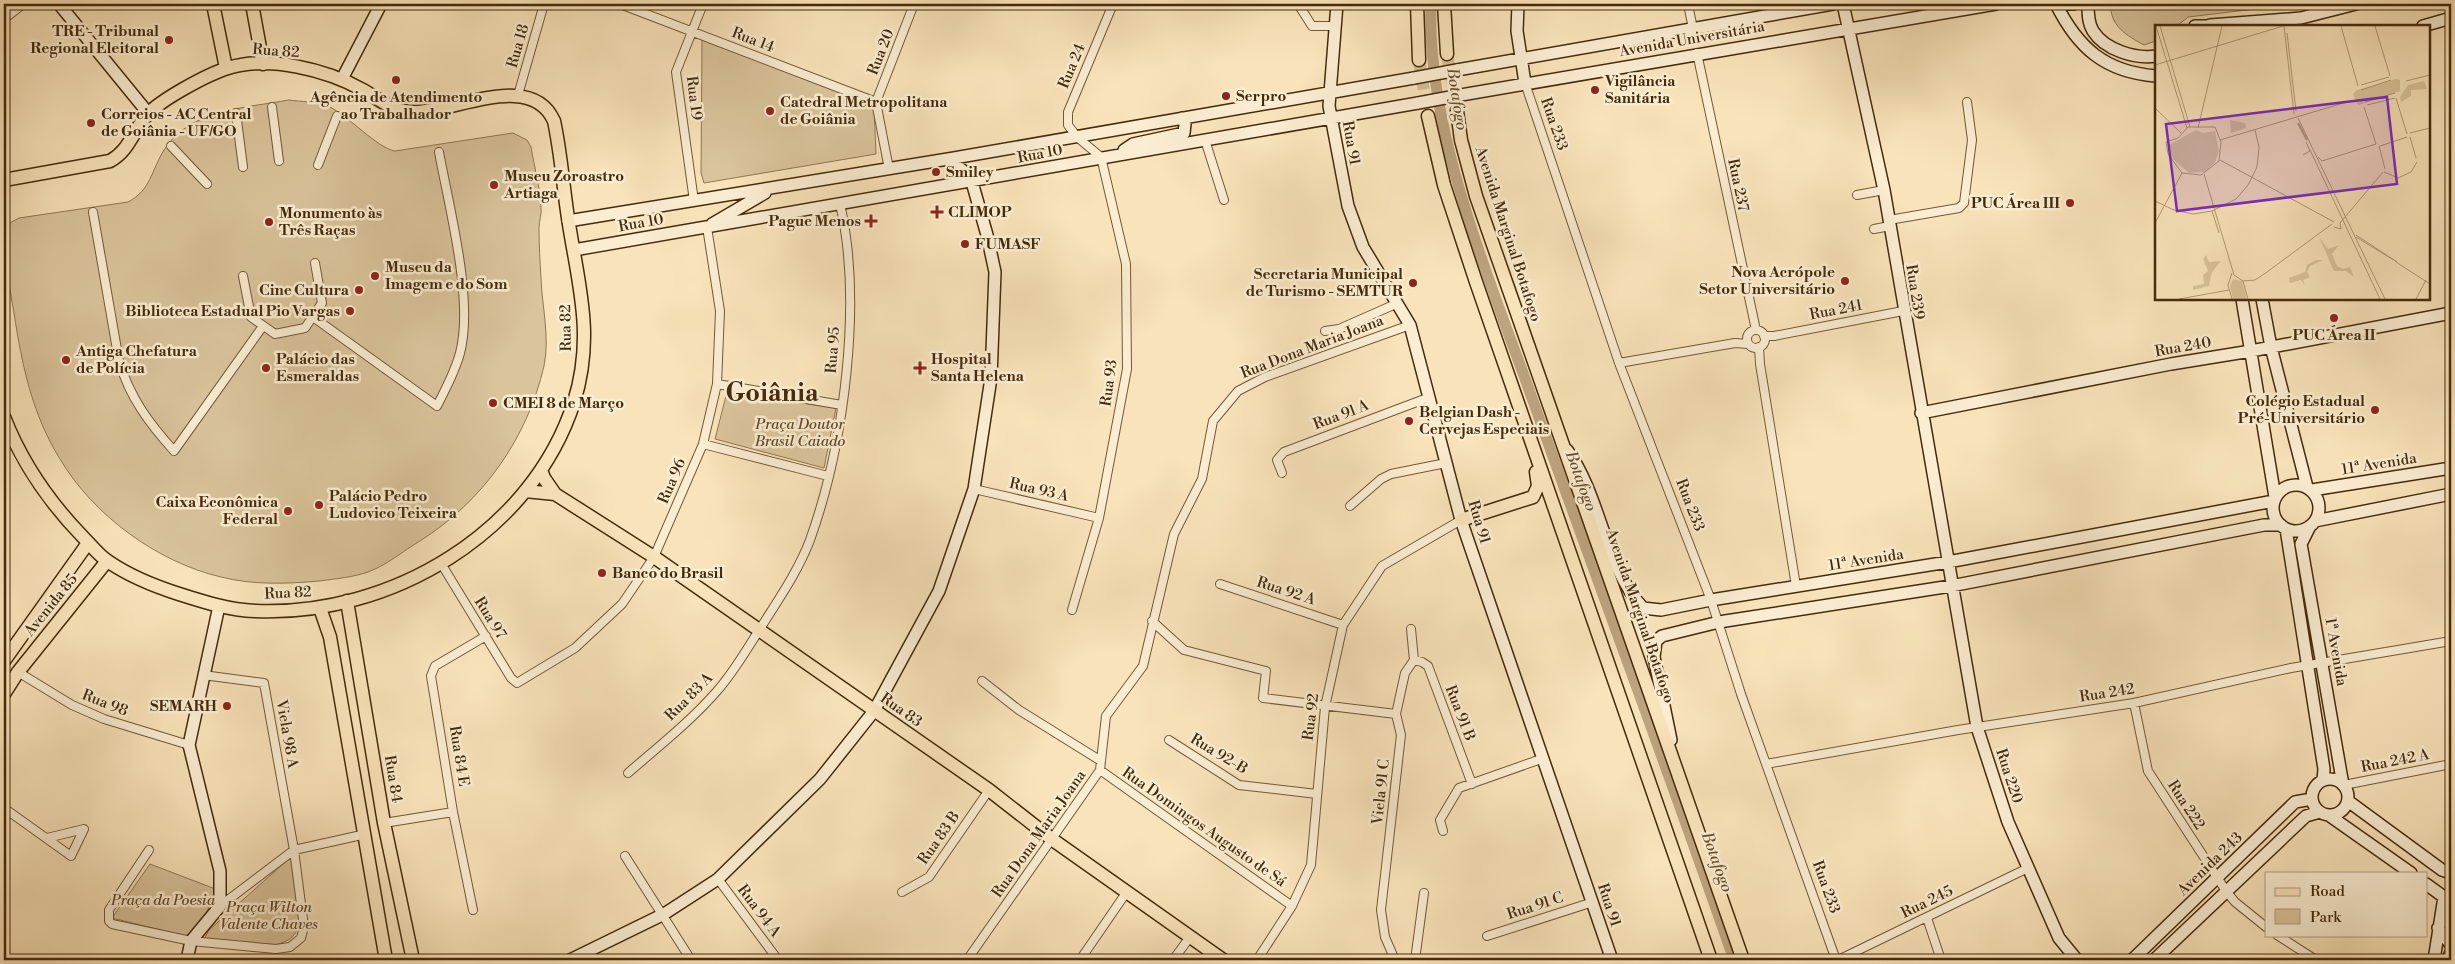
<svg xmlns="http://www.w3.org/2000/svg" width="2455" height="964" font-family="'Libre Bodoni',serif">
<rect width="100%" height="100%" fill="#f9e3ba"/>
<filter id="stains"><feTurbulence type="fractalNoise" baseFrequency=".004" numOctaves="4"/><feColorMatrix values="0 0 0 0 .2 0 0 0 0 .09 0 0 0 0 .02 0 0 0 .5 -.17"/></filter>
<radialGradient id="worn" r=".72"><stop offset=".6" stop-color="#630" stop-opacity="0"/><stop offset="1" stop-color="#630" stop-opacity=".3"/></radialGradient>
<path fill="#dac49c" stroke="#907854" d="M2111 4H2297L2188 17 2177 26H2156V41L2144 45C2127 36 2109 25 2111 4Z
M702 40 868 96 874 106 876 154 704 183 701 173Z
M289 100C301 102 316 101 328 106 349 116 377 148 395 151L513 133 527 140 531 147C534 166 540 187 541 207 542 214 539 221 539 228 539 245 540 262 541 278 542 307 550 337 544 366 527 439 483 501 420 541 403 551 387 565 368 572 354 577 335 579 319 581 287 584 252 585 221 577 157 562 93 515 60 459 32 414 22 365 14 313 9 284 4 256 4 226L19 218 128 202C151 190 151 171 164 150 189 109 246 108 289 100Z
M727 392 836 408 824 468 715 439Z
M291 857C293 875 300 905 299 922 295 960 230 942 204 939L209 930Z
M150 864 218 890 193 938 112 918Z"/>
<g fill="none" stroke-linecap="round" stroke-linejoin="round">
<path stroke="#bca47e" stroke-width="11" d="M1431 4C1426 131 1490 280 1532 398 1599 586 1669 772 1734 960"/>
<path stroke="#d5be97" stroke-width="12" stroke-dasharray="12 6" stroke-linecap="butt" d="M1447 54 1457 111
M1419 60 1428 116"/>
<defs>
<path id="street" d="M620 4 876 102
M1298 4 1312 26H1336
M1688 4 1693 29
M4 19 23 4
M1697 53 1756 330
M1525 83 1619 363 1711 600 1741 694 1836 960
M518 95 544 4
M272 107 279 161
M236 113 243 167
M1205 140 1224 200
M171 146 207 184
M318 165 337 116
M889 169 876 102 914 4
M1857 195 1884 190
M694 201 676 72 703 4
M93 212 119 361C130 398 149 423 174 451L263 326
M1889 220 1959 208 1964 203 1972 140 1967 102
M1874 229 1890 226
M243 276 251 317 275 334 305 328 322 303 315 263
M313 317 437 406C446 388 455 372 460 353 474 300 449 207 439 152
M1747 339a9 9 0 1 1 18 0a9 9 0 1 1-18 0Z
M1325 331 1339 329 1398 303
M1764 336H1774L1903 311
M1759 347 1760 364 1796 586
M1619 363 1735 343 1748 344
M717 384 842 405
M703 444 828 476
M1282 473 1277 460 1284 452 1430 397
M974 489 1099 518
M1350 506 1381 479 1391 474 1446 463
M442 565 511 678 517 683 575 648 622 604 654 557 703 444 717 384 720 311 707 227
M1220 584 1343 625
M1072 610 1099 518 1127 369 1126 264 1101 157 1077 137 1068 125V112L1113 4
M1152 621 1184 650 1266 671 1263 698 1396 714
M1414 660 1422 662 1428 666 1472 784
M18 672 72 705 104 719 189 745
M982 681 1019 710 1101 761
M2134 703 2148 771 2226 891 2235 902 2266 927
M1169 740 1239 785 1317 794
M1766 764 1958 730 2134 703 2291 668 2451 641
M1100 770 1292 906
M628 773C658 747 691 721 717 691 733 673 745 652 758 632 776 603 798 572 810 540 844 445 863 303 840 204
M2344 785 2451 764
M4 808 71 856 84 829 47 838
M384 823 453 812
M1443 831 1440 820 1459 788 1544 758
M149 850 109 910V921L112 924 191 941 276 949 290 947 301 938 304 927 294 850 264 683 203 675
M625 856 691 960
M718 879 778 960
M902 892 929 877 989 790
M220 906 294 850 366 834
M473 910 453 812 431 676 435 666 486 636
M1927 918 1941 960
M2277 935 2316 960
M1487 936 1593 902
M967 960 1100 770 1106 716 1143 666 1174 534 1202 479 1213 421 1238 391 1265 377 1410 325
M1080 960 1126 893
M1173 960 1190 937
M1257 960 1292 906 1311 865 1325 707 1343 625 1382 566 1461 520
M1395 960 1385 937 1381 910 1401 735 1396 714 1405 673 1414 660 1411 629
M1415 960 1424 893
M1838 960 2028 868"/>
<path id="secondary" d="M59 4 148 113
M1337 4 1329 106 1348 206 1363 247 1410 325 1461 520 1612 960
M1518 4 1517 31 1525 83
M1843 4 1884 190 1977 727 2008 822 2059 938 2077 960
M2056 4C2078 48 2105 72 2156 76
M2063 4H2074
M2088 4C2088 13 2088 23 2093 31 2105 50 2135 59 2156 56
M2210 25 2301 18 2356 4
M2195 26H2212
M2423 26 2451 18
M1457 70 1833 4
M342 79 381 4
M1461 95 1996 4
M1124 150 1133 144 1184 133 1185 124 1182 118
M568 221 954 158 1414 78
M712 224 765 193
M574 250 1418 103
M2242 299 2275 497
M2262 299 2271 347 2307 487
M1921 413 2171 364 2251 351 2451 313
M1567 450C1601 496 1604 566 1643 608L1661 610 1711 600 1948 562 2274 501
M2273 508a23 23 0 1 1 46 0a23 23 0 1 1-46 0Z
M2312 490 2451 468
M2315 521 2451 494
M2310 526 2301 544 2343 785
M2286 529 2324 769 2323 780
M1671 740 1654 657 1656 641 1662 636 1719 622 1951 586 2264 525H2281
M2312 797a18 18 0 1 1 36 0a18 18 0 1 1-36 0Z
M2348 801 2442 870 2451 873
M2330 816 2411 873
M2426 884 2444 897 2450 898
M2438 928 2451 945
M187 960 191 941 220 906V871L189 745 219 606
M570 960 664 914 718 879 820 779 874 711 939 591 974 489 991 378 995 272 987 235 972 182 966 173 948 159
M2132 960 2295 802 2312 799
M2154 960 2306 816 2320 812
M2434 960 2444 897
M2448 960 2451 952"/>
<path id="primary" d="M213 4 226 68
M252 4 263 64
M1417 4 1419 60
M1444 4 1447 54
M1457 111 1461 140 1476 196 1743 960
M1428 116 1444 185 1476 282 1711 960
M4 180 110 161C129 151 133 131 147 115 160 100 208 74 228 68 269 55 327 70 363 90 379 99 392 111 411 112 452 114 531 69 554 121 561 153 563 186 568 218 578 284 595 335 574 402 532 533 390 617 255 611 229 610 204 602 179 594 154 586 131 577 109 562 99 556 91 545 83 537 49 502 22 463 4 417
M541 470 544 478 555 494 654 557 759 630 989 790 1053 840 1223 960
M525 491 555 494
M1461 520 1533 497 1538 486 1536 472
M347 601 384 823 413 960
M320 608 330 637 386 960
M4 661 88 543
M4 694 18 672 107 561"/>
</defs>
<use href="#street" stroke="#725937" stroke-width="10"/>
<use href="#secondary" stroke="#452b0b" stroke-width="14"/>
<use href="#primary" stroke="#452b0b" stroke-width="15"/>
<use href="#street" stroke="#fbedd2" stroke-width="8"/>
<use href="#secondary" stroke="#fbedd2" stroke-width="11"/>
<use href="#primary" stroke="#f9e3ba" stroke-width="12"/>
<defs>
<path id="secondary-bridge" d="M1414 78 1457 70
M1418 103 1461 95"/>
</defs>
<use href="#secondary-bridge" stroke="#452b0b" stroke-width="14" stroke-linecap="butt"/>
<use href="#secondary-bridge" stroke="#fbedd2" stroke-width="11"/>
</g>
<g fill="#8f2418" stroke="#fbedd2" stroke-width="2">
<circle cx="169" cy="40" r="5"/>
<circle cx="396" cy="80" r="5"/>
<circle cx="1595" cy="90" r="5"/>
<circle cx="1226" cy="96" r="5"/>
<circle cx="770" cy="111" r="5"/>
<circle cx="91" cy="123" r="5"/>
<circle cx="936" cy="172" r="5"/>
<circle cx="494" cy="185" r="5"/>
<circle cx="2070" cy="203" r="5"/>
<path d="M934.5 204.5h5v5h5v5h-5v5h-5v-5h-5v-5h5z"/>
<path d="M868.5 213.5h5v5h5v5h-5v5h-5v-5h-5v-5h5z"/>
<circle cx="269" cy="222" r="5"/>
<circle cx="965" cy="244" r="5"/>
<circle cx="375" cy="276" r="5"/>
<circle cx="1845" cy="281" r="5"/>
<circle cx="1413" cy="283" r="5"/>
<circle cx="359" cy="290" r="5"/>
<circle cx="350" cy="311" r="5"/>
<circle cx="2334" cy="318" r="5"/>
<circle cx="66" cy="360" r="5"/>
<circle cx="266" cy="368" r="5"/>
<path d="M917.5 360.5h5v5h5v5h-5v5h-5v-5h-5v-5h5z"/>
<circle cx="493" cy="403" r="5"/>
<circle cx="2375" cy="410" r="5"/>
<circle cx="1409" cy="421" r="5"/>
<circle cx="319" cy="505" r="5"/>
<circle cx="288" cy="511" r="5"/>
<circle cx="602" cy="573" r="5"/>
<circle cx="227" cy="706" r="5"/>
</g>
<g text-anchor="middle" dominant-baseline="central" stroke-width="5" stroke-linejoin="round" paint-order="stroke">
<g font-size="15" font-weight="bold" fill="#452b0b" stroke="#fbedd2" text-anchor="start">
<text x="159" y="31" text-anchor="end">TRE - Tribunal<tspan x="159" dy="17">Regional Eleitoral</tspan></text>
<text x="1605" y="81">Vigilância<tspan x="1605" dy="17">Sanitária</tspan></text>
<text x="1236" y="96">Serpro</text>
<text x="396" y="97" text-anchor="middle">Agência de Atendimento<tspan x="396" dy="17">ao Trabalhador</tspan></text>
<text x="780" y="102">Catedral Metropolitana<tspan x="780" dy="17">de Goiânia</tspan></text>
<text x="101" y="114">Correios - AC Central<tspan x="101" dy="17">de Goiânia - UF/GO</tspan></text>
<text x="946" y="172">Smiley</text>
<text x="504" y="176">Museu Zoroastro<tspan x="504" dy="17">Artiaga</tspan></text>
<text x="2060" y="203" text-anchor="end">PUC Área III</text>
<text x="948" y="212">CLIMOP</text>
<text x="279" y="213">Monumento às<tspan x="279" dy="17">Três Raças</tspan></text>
<text x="861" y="221" text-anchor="end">Pague Menos</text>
<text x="975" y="244">FUMASF</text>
<text x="385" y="267">Museu da<tspan x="385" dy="17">Imagem e do Som</tspan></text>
<text x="1835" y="272" text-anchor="end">Nova Acrópole<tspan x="1835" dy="17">Setor Universitário</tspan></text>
<text x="1403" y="274" text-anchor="end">Secretaria Municipal<tspan x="1403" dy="17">de Turismo - SEMTUR</tspan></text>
<text x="349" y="290" text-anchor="end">Cine Cultura</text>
<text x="340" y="311" text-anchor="end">Biblioteca Estadual Pio Vargas</text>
<text x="2334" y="335" text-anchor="middle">PUC Área II</text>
<text x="76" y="351">Antiga Chefatura<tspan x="76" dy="17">de Polícia</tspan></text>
<text x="276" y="359">Palácio das<tspan x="276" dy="17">Esmeraldas</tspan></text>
<text x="931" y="359">Hospital<tspan x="931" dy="17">Santa Helena</tspan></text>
<text x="2365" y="401" text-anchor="end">Colégio Estadual<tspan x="2365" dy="17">Pré-Universitário</tspan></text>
<text x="503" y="403">CMEI 8 de Março</text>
<text x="1419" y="412">Belgian Dash -<tspan x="1419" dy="17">Cervejas Especiais</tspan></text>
<text x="329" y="496">Palácio Pedro<tspan x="329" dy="17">Ludovico Teixeira</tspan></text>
<text x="278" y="502" text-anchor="end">Caixa Econômica<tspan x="278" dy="17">Federal</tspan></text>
<text x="612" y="573">Banco do Brasil</text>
<text x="217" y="706" text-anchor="end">SEMARH</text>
</g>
<g font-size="15" fill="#452b0b" stroke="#fbedd2">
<text transform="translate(1692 39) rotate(-10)">Avenida Universitária</text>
<text transform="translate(753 40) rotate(21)">Rua 14</text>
<text transform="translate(518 46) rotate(-74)">Rua 18</text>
<text transform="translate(276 51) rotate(4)">Rua 82</text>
<text transform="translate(881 52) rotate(-69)">Rua 20</text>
<text transform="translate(1072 66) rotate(-67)">Rua 24</text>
<text transform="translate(694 98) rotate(83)">Rua 19</text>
<text transform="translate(1554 124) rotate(71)">Rua 233</text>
<text transform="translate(1351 143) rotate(80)">Rua 91</text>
<text transform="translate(1040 154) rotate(-11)">Rua 10</text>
<text transform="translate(1738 185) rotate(78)">Rua 237</text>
<text transform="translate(641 223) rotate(-10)">Rua 10</text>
<text transform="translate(1508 234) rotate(72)">Avenida Marginal Botafogo</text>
<text transform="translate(1915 292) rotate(81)">Rua 239</text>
<text transform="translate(1836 310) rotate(-11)">Rua 241</text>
<text transform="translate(566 328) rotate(-91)">Rua 82</text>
<text transform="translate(1312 347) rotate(-21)">Rua Dona Maria Joana</text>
<text transform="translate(2183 347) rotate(-10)">Rua 240</text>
<text transform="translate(833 350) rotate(-86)">Rua 95</text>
<text transform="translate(1109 383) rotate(-82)">Rua 93</text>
<text transform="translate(1341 415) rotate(-21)">Rua 91 A</text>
<text transform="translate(2379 464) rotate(-9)">11ª Avenida</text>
<text transform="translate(672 481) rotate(-67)">Rua 96</text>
<text transform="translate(1039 490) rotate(13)">Rua 93 A</text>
<text transform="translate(1690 505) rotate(69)">Rua 233</text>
<text transform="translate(1479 522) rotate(73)">Rua 91</text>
<text transform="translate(1866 560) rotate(-9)">11ª Avenida</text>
<text transform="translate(1286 591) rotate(18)">Rua 92 A</text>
<text transform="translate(288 593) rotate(-3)">Rua 82</text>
<text transform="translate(51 605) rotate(-51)">Avenida 85</text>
<text transform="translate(1640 616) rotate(71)">Avenida Marginal Botafogo</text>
<text transform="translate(490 618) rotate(58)">Rua 97</text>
<text transform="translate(2336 652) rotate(80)">1ª Avenida</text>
<text transform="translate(2107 693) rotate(-9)">Rua 242</text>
<text transform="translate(689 697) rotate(-45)">Rua 83 A</text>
<text transform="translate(105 703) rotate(21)">Rua 98</text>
<text transform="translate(901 710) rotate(35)">Rua 83</text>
<text transform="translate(1460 713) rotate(69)">Rua 91 B</text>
<text transform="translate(1311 717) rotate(-83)">Rua 92</text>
<text transform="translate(287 734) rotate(80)">Viela 98 A</text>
<text transform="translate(1219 754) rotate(31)">Rua 92-B</text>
<text transform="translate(459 756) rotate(81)">Rua 84 E</text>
<text transform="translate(2395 761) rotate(-11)">Rua 242 A</text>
<text transform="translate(2009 776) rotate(72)">Rua 220</text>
<text transform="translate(393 779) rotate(81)">Rua 84</text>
<text transform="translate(1381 792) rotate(-84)">Viela 91 C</text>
<text transform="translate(2186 805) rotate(57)">Rua 222</text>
<text transform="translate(1204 827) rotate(35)">Rua Domingos Augusto de Sá</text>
<text transform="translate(1039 834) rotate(-55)">Rua Dona Maria Joana</text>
<text transform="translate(939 838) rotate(-55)">Rua 83 B</text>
<text transform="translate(2210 864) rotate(-44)">Avenida 243</text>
<text transform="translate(1826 887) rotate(70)">Rua 233</text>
<text transform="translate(1927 902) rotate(-26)">Rua 245</text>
<text transform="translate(1609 905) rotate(72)">Rua 91</text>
<text transform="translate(1535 906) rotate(-18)">Rua 91 C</text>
<text transform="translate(759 911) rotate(53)">Rua 94 A</text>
</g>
<g font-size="15" font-style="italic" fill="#634a28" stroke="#fbedd2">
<text x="800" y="424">Praça Doutor<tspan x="800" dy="17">Brasil Caiado</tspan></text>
<text x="163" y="900">Praça da Poesia</text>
<text x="269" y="907">Praça Wilton<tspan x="269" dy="17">Valente Chaves</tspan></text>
</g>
<g font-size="16" font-style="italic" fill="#694f2e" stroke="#fbedd2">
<text transform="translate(1457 99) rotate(81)">Botafogo</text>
<text transform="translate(1581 481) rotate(70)">Botafogo</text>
<text transform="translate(1717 862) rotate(70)">Botafogo</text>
</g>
<g font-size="25" font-weight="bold" fill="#452b0b" stroke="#fbedd2">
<text x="772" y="393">Goiânia</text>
</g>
</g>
<g transform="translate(2155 25)">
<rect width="275" height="275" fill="#f9e3ba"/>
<path d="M241 54 245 55V66L204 80 201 77 198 69 202 65ZM269 56 272 64 256 65V71L246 77 245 72 253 60ZM75 95 90 98 91 103 76 108ZM41 105 48 108 60 106 64 126 60 137 50 147 34 148 18 134 14 120ZM164 212 173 224 184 220 177 229 182 241 188 244 195 242 199 252 191 246H179ZM51 230 54 237 66 236 57 247 54 261 38 265V261L49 259 48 250 53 246 48 234ZM161 235H168L155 241 152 247 155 252 148 255 150 260 146 255 135 258 134 253 150 247 152 240ZM78 254 87 256 92 274H78L75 261Z" fill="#dac49c"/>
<path fill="none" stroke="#bca47e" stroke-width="2.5" d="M143 98 152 115"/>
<path fill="none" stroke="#b19974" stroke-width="1" d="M1 1 32 103M5 1 35 102M129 1 139 89M186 1 203 61M220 1 235 51M132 8 141 86M0 40 128 1M251 56 275 50M206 60 234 52M206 65 236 55M241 73 252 109M210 77 240 68M212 80 240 73M209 82 221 119M0 83 26 108M143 93 230 274M33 102H60L66 117 64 136 46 150 27 148 13 129 11 117 23 113ZM43 103 67 1M255 108 275 103M255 112 261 133M65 115 195 76M224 121 230 144M225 121 252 112M155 125 225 274M148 130 155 126 151 117M163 132 167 136 221 119M65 135 179 197M229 147 243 153 256 147 262 137M49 149 79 250 88 256 93 274M0 176 19 185 38 189 57 186 81 174 93 160 102 142 104 122 100 105M57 186 64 208M0 198 27 148M179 202 186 204 185 198 228 147M201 212 242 237 201 210M241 237 275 259M77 248 73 260 77 274M88 256 100 255 112 247 177 199M24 274 74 265M261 274 271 255"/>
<path fill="#7b2cbf" fill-opacity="0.15" stroke="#7b2cbf" stroke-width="2.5" d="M232 72 242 159 22 186 11 99Z"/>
<rect width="275" height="275" fill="none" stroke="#452b0b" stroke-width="2.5"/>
</g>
<rect width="2455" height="964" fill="none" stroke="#f9e3ba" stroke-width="20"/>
<rect x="5" y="5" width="2445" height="954" fill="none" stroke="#452b0b" stroke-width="2.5"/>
<rect x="10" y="10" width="2435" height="944" fill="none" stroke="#452b0b"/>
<rect x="2265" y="872" width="162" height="65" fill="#fbedd2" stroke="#b29f82"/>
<rect x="2275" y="888" width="25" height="8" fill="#f9e3ba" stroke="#b29f82"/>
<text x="2310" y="896" font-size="15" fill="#452b0b">Road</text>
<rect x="2275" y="909" width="25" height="15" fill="#dac49c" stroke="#b29f82"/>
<text x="2310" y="922" font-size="15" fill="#452b0b">Park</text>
<rect width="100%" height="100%" filter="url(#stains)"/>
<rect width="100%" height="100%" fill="url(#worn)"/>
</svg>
